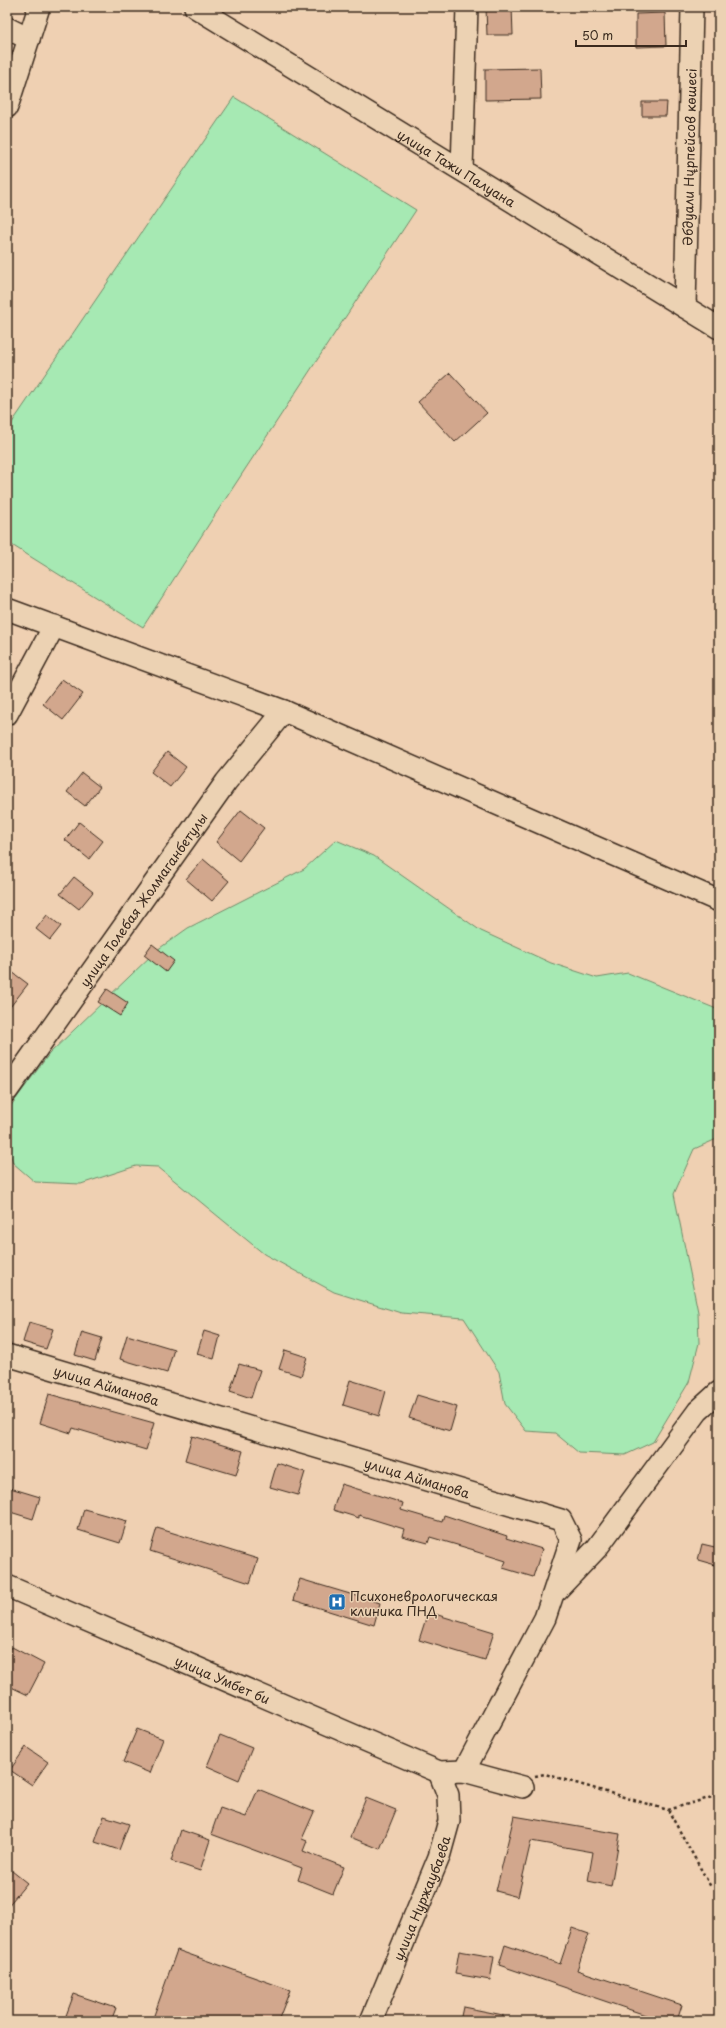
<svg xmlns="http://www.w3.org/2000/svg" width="726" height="2028" font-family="'Playpen Sans',sans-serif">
<rect width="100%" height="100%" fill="#efd0b2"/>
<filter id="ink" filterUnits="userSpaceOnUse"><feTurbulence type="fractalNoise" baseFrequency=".025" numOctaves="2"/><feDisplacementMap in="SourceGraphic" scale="8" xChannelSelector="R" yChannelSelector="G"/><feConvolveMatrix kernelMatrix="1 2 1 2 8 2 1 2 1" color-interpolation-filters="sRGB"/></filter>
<g filter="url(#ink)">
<path fill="#a6e9b3" stroke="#708a68" d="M234 97 416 210 211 521 143 627 7 542V430Z
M336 840 374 856 481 931 551 963 597 978 628 973 719 1010V1138L694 1149 674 1194 698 1312 699 1343 689 1382 653 1442 625 1455 579 1453 555 1433 526 1431 505 1404 499 1372 464 1318 401 1313 334 1292 264 1254 158 1167 136 1166 81 1184 35 1182 13 1163 7 1142V1111L49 1054 157 950 188 928 304 869Z"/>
<path fill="#d2a78d" stroke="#3b2a1e" d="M486 7H512L513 35H487Z
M665 13 666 46 636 47V14Z
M540 68 541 99 485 100V69Z
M642 102H667L666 116H642Z
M450 373 487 413 455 442 418 402Z
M62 679 83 694 63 720 43 704Z
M167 752 186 767 170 787 151 772Z
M82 773 100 787 85 806 67 792Z
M241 810 264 828 239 861 216 842Z
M79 822 103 841 89 859 65 840Z
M203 859 229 881 212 901 186 879Z
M74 877 93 892 79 909 60 894Z
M47 915 61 926 50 940 36 929Z
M152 944 174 961 166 972 144 955Z
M12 972 28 984 7 1011V978Z
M107 989 128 1003 120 1016 98 1002Z
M29 1322 53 1329 46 1349 23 1342Z
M204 1331 220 1336 214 1359 197 1354Z
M82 1332 102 1338 95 1361 75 1355Z
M127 1335 174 1349 167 1373 120 1359Z
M285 1350 307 1357 301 1376 279 1369Z
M239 1364 260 1370 251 1398 230 1391Z
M350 1380 386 1391 379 1416 343 1405Z
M49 1394 154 1423 146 1450 73 1428 71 1433 40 1423Z
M417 1395 457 1407 450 1431 409 1418Z
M192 1436 243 1451 236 1475 185 1460Z
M277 1463 305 1472 298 1495 270 1487Z
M341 1484 403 1503 401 1510 442 1522 444 1515 507 1536 506 1538 542 1549 533 1577 503 1568 506 1561 474 1551V1550L430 1537 428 1543 402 1536 404 1529 359 1515V1518L333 1510Z
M7 1487 40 1497 33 1519 7 1511Z
M84 1509 127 1521 120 1543 78 1530Z
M157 1528 258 1559 250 1583 150 1551Z
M702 1544 719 1548V1566L698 1560Z
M300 1579 380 1603 374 1625 293 1600Z
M428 1612 494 1632 485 1660 419 1640Z
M12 1647 44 1664 28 1695 7 1685V1657Z
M137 1729 163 1739 150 1773 123 1762Z
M220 1735 252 1748 239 1780 207 1766Z
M26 1747 48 1762 32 1785 10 1770Z
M258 1789 314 1812 302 1839 307 1841 303 1851 344 1867 333 1894 298 1880 302 1868 211 1834 220 1808 246 1817Z
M366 1798 396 1810 380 1849 350 1837Z
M104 1816 129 1824 119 1850 95 1842Z
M514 1816 620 1834 611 1886 588 1881 593 1852 531 1841 518 1897 496 1891Z
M181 1830 210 1840 200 1871 171 1861Z
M7 1867 27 1883 7 1907Z
M572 1928 589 1934 577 1970 682 2005 677 2021H663L499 1965 505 1945 560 1964Z
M177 1950 290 1990 278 2021H152Z
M459 1951 494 1957 490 1980 455 1974Z
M74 1994 116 2008 111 2021H64Z
M463 2007 503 2015V2021H460Z"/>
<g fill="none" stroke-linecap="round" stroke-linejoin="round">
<defs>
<g id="minor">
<path id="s1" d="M195 7 719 328"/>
<path d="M7 28 29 39"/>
<path d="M7 107 39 7"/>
<path d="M462 169 467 7"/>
<path id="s2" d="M685 307 692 7"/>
<path d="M7 609 284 711 719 901"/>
<path d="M7 714 54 626"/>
<path id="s3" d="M7 1091 226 782 284 711"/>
<path id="s4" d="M7 1355 561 1520 571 1540 545 1618 464 1771"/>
<path id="s5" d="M7 1586 439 1772 464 1771 523 1787"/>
<path d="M557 1590 597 1548 698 1411 719 1392"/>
<path id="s6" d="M371 2021 439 1857 449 1821 448 1795 439 1772"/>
</g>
</defs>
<use href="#minor" stroke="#3b2a1e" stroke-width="24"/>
<path stroke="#3b2a1e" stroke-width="2.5" stroke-dasharray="3 3" stroke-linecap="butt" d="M535 1776 545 1774 668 1810 711 1887
M668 1810 719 1795"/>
<use href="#minor" stroke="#ecd2b3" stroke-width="21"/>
</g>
</g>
<defs>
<symbol id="hospital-square" viewBox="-11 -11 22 22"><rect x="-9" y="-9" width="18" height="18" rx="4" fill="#1f6fb2" stroke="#ecd2b3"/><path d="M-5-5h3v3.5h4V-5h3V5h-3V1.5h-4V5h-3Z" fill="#fff"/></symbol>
</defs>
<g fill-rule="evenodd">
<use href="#hospital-square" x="327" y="1592" width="20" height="20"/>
</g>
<g text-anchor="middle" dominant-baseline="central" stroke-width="3" stroke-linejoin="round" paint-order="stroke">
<g font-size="13" fill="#3b2a1e" stroke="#ecd2b3">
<text stroke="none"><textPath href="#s2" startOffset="150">Әбдуали Нұрпейсов көшесі</textPath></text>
<text stroke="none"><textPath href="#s1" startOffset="307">улица Тажи Палуана</textPath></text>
<text stroke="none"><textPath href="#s3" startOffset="235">улица Толебая Жолмаганбетулы</textPath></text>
<text stroke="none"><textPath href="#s4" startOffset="104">улица Айманова</textPath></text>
<text stroke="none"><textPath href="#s4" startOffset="428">улица Айманова</textPath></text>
<text stroke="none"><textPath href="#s5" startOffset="235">улица Умбет би</textPath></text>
<text stroke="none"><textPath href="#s6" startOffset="133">улица Нуржаубаева</textPath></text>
</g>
<g font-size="13" fill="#3b2a1e" stroke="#ecd2b3" text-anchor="start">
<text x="350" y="1595">Психоневрологическая<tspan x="350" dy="15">клиника ПНД</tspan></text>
</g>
</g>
<rect width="726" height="2028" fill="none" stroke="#ecd2b3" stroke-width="24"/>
<rect x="12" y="12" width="702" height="2004" fill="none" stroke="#3b2a1e" stroke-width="1.5" filter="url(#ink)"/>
<path d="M576 40v6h110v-6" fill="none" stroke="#3b2a1e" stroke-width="2"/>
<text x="582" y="40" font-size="12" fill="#3b2a1e" stroke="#ecd2b3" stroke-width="3" paint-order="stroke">50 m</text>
</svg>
